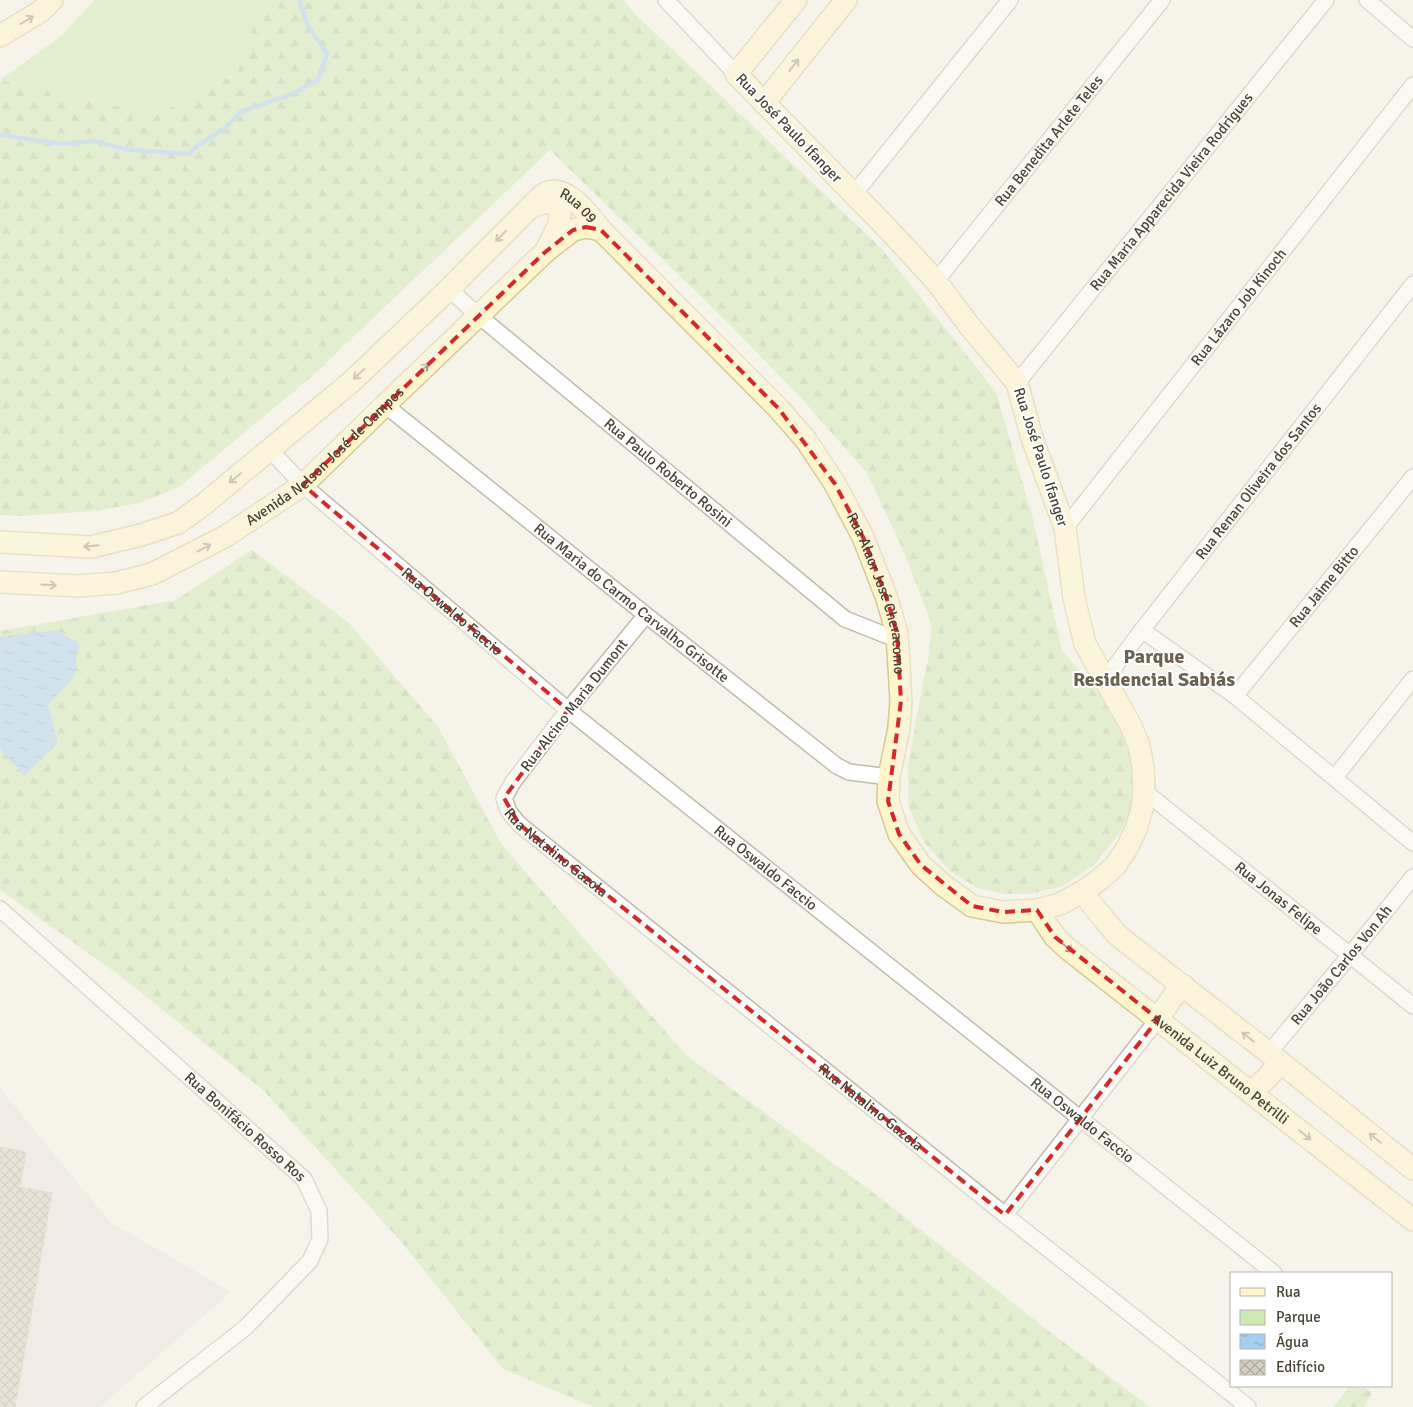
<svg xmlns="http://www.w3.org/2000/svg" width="1413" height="1407" font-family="Signika,sans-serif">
<defs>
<pattern id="forest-firs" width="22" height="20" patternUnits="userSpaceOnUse" patternTransform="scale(1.25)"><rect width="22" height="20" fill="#cde9b3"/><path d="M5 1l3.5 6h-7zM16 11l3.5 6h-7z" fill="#b2c99b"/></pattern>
<pattern id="water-ripples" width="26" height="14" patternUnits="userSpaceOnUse" patternTransform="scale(1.25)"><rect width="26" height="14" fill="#a7cef1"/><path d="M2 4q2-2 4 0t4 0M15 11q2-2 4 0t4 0" fill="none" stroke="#8aa9c4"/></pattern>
<pattern id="building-cross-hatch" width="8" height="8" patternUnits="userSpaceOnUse" patternTransform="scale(1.25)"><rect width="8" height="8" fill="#d7cfc0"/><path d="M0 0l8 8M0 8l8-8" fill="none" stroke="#b0aa9d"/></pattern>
</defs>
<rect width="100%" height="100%" fill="#f5f3ea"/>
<path fill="#e8e4df" d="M0 1088 110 1222 231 1292 100 1407H0Z"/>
<path fill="#cde9b3" d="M95 0H262L261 6 237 73 156 115 0 80 60 37Z"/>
<path fill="url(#forest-firs)" d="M262 0H623L636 15 881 248 996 392 1033 519 1062 651 1103 697 1123 729 1132 756V780L1131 809 1121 831 1095 864 1063 886 1029 894H1004L977 888 950 871 924 842 909 808 908 766 921 693 928 661 932 625 903 550 867 473 802 399 726 321 550 150 310 378 179 487 139 503 96 511 21 516 0 515V80L156 115 237 73 261 6Z
M252 550 349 623 438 727 502 845 686 1055 879 1197 1050 1332 1150 1407H594L503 1369 399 1239 262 1089 119 975 0 890V631L176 600Z
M1350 1386H1362L1372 1393 1364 1407H1333Z"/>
<path fill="url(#water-ripples)" d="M56 630 79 644 74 677 48 705 58 743 24 776 0 748V637Z"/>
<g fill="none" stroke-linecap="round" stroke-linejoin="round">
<path stroke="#a7cef1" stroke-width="4.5" d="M0 135 61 144 94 141 131 150 189 154 197 146 225 128 240 112 292 94 319 79 327 53 308 26 299 0"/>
</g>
<path fill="url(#building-cross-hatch)" stroke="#d2c8b3" d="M0 1147 26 1152 20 1187 52 1193 15 1407H0Z"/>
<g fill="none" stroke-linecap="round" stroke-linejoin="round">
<defs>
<g id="street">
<path d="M666 0 736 74"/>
<path d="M1367 0 1413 39"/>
<path d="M854 194 1010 0"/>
<path id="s1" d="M936 281 1162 0"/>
<path id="s2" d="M449 289 479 316 845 619 898 640"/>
<path id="s3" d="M1017 383 1326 0"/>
<path id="s4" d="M385 405 646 615 837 766 849 772 889 777"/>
<path id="s5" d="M269 449 303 485 568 710 1274 1273"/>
<path id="s6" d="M1065 528 1413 85"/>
<path id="s7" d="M646 615 568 710 513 782 504 798 509 812 519 824 1005 1215 1248 1407"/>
<path d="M1142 630 1235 696 1413 843"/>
<path id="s8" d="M1105 680 1142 630 1413 284"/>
<path id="s9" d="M1235 696 1413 477"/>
<path d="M1335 777 1413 679"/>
<path id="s10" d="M1144 791 1350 955 1413 1006"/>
<path id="s11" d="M0 909 304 1179 319 1211 320 1239 310 1261 245 1328 144 1407"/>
<path id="s12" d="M1269 1053 1350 955 1413 877"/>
<path d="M1005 1215 1158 1019"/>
</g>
<g id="secondary">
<path d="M0 36 41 11 52 0"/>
<path d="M764 103 846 0"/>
<path d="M530 208 539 204 549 202C554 205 560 208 560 214 561 223 551 240 547 249"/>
<path id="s13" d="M0 542 91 547 141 535 178 523 203 505 350 383 449 289 538 199C541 197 545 193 548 192 567 185 591 217 601 230L779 409 806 440 835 484 863 537 886 596 897 633 901 701 899 728 889 777 888 801 899 834 921 865 943 885 972 906 1003 912 1037 910 1060 904 1082 892 1099 880 1115 866 1127 848 1136 829 1142 809 1144 791 1143 767 1139 746 1131 726 1085 644 1074 598 1065 528 1032 438 1017 383 968 324 936 281 888 229 736 74 796 0"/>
<path id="s14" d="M0 582 78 586 116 583 152 574 226 536 303 485 385 405 546 251 573 230 586 227 601 230"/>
<path d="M1082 892 1117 935 1269 1053 1413 1169"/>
<path id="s15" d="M1037 910 1055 937 1068 949 1413 1220"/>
<path d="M1158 1019 1172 998 1183 985"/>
<path d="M1249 1091C1263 1084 1272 1075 1279 1061"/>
</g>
</defs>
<use href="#street" stroke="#c1bbad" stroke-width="18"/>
<use href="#secondary" stroke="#d5c99a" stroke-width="24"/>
<use href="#street" stroke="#fff" stroke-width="15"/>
<use href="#secondary" stroke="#fff5cb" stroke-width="21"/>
</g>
<defs><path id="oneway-shaft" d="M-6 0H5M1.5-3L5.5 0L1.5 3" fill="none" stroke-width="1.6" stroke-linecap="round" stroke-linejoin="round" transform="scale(1.25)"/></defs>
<g stroke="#9b947a">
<use href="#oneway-shaft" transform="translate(27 20) rotate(-31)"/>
<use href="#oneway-shaft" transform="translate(794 65) rotate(-52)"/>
<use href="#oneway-shaft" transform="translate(501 236) rotate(134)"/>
<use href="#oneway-shaft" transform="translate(423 369) rotate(-43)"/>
<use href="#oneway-shaft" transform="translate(359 374) rotate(137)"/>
<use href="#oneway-shaft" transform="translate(235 478) rotate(140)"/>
<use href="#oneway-shaft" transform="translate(91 546) rotate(174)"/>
<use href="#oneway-shaft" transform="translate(204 548) rotate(-28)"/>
<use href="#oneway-shaft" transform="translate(49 585) rotate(3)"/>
<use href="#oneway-shaft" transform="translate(1067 947) rotate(39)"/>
<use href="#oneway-shaft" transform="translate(1248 1037) rotate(-142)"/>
<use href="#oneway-shaft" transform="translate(1305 1135) rotate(38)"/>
<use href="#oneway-shaft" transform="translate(1375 1138) rotate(-141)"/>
</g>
<path d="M0 0H1413V1407H0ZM586 227 601 230 779 409 835 484 863 537 886 596 897 633 901 701 888 801 899 834 921 865 972 906 1003 912 1037 910 1055 937 1158 1019 1005 1215 519 824 504 798 568 710 303 485 544 253 573 230Z" fill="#f5f3ea" fill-opacity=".55" fill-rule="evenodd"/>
<path fill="none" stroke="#d62828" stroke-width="4" stroke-dasharray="10 6" stroke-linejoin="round" d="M586 227 601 230 779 409 835 484 863 537 886 596 897 633 901 701 888 801 899 834 921 865 972 906 1003 912 1037 910 1055 937 1158 1019 1005 1215 519 824 504 798 568 710 303 485 544 253 573 230Z"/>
<g text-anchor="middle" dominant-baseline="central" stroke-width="4" stroke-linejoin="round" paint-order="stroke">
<g font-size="15" fill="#494438" stroke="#fff">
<text transform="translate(789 128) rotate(46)">Rua José Paulo Ifanger</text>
<text stroke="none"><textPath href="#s1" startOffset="180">Rua Benedita Arlete Teles</textPath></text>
<text stroke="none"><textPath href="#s3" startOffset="246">Rua Maria Apparecida Vieira Rodrigues</textPath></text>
<text stroke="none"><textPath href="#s13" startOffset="714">Rua 09</textPath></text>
<text stroke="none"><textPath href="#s6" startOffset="281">Rua Lázaro Job Kinoch</textPath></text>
<text stroke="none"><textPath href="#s14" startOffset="364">Avenida Nelson José de Campos</textPath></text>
<text transform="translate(1041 457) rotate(72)">Rua José Paulo Ifanger</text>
<text stroke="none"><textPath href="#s2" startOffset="286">Rua Paulo Roberto Rosini</textPath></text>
<text stroke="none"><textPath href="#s8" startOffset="251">Rua Renan Oliveira dos Santos</textPath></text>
<text stroke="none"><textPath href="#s9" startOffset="141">Rua Jaime Bitto</textPath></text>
<text stroke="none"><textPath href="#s13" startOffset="1212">Rua Alaor José Cheracomo</textPath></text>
<text stroke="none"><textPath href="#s4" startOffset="316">Rua Maria do Carmo Carvalho Grisotte</textPath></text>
<text stroke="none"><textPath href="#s5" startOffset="245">Rua Oswaldo Faccio</textPath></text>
<text transform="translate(574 705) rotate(-52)">Rua Alcino Maria Dumont</text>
<text stroke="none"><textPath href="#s7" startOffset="309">Rua Natalino Gazola</textPath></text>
<text stroke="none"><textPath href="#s5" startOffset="650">Rua Oswaldo Faccio</textPath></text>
<text stroke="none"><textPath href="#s10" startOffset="172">Rua Jonas Felipe</textPath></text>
<text stroke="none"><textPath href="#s12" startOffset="114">Rua João Carlos Von Ah</textPath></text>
<text stroke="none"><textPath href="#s15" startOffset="244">Avenida Luiz Bruno Petrilli</textPath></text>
<text stroke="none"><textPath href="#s7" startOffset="714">Rua Natalino Gazola</textPath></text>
<text stroke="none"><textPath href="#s5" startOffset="1055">Rua Oswaldo Faccio</textPath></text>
<text stroke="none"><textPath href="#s11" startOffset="328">Rua Bonifácio Rosso Ros</textPath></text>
</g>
<g font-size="20" font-weight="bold" fill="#6c624f" stroke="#fff">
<text x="1154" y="656">Parque<tspan x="1154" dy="23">Residencial Sabiás</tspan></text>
</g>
</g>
<rect x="1230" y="1272" width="162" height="115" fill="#ffffff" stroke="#b6b4af"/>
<rect x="1240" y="1288" width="25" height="8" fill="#fff5cb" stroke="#b6b4af"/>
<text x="1276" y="1297" font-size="15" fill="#494438">Rua</text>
<rect x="1240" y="1310" width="25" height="15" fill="#cde9b3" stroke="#b6b4af"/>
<text x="1276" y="1322" font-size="15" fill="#494438">Parque</text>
<rect x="1240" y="1334" width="25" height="15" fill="url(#water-ripples)" stroke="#b6b4af"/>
<text x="1276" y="1347" font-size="15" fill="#494438">Água</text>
<rect x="1240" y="1360" width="25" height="15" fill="url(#building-cross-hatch)" stroke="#b6b4af"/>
<text x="1276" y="1372" font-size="15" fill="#494438">Edifício</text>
</svg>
